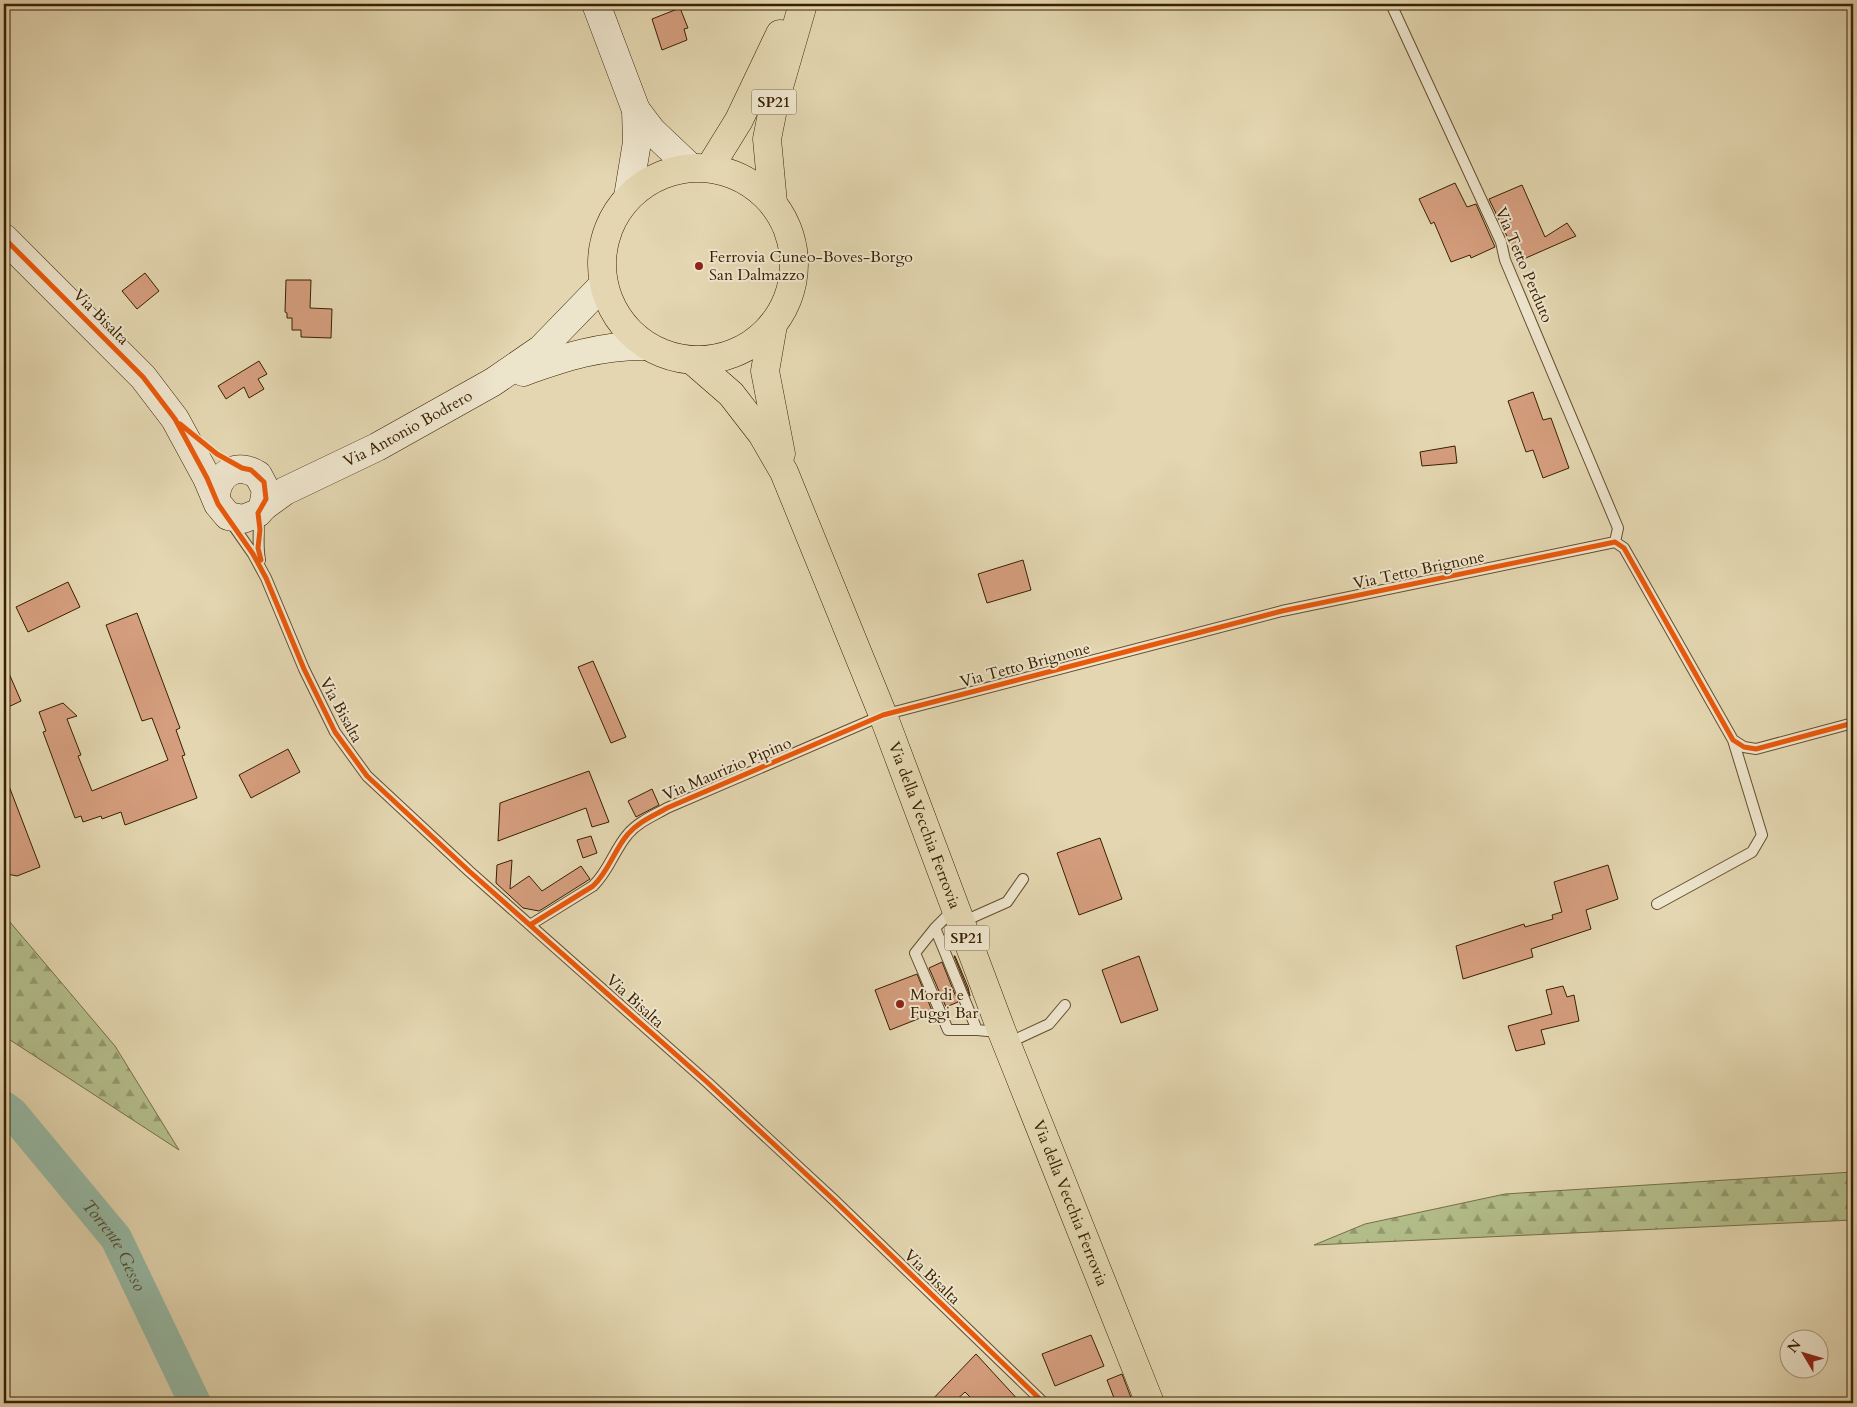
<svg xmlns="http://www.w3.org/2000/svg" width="1857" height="1407" font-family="Cardo,serif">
<defs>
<pattern id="forest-firs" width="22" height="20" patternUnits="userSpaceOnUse" patternTransform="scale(1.25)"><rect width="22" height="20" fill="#b3be8b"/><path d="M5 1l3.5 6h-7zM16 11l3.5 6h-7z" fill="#939a6f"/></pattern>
</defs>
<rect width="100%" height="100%" fill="#e3d6b0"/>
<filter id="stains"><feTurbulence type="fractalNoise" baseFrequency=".004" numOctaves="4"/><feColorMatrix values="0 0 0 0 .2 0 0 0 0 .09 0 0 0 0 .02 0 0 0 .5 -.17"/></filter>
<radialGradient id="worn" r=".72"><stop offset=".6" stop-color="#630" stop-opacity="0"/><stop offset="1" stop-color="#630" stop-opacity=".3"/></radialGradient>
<path fill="url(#forest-firs)" stroke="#766f46" d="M4 915 115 1046 179 1150 4 1036Z
M1853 1172V1220L1314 1245 1365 1224 1505 1194Z"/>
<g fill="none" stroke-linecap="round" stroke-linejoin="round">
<path stroke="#96baa6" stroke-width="32" id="s1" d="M4 1107 12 1113 116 1238 195 1403"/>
</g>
<path fill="#d59e7e" stroke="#392001" d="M680 8 688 28 684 29 687 40 662 50 652 19Z
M1455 183 1467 207 1476 204 1495 247 1471 258 1470 255 1451 262 1434 222 1431 224 1419 199Z
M1522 185 1545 237 1567 223 1576 236 1519 261 1489 199Z
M145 273 159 291 137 309 122 291Z
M286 280H311L310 308 332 309 331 338 301 337V330H292V318H287V313L285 312Z
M259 361 267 374 258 379 264 389 249 398 244 387 226 399 218 386Z
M1533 392 1543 420 1551 418 1569 468 1543 478 1533 450 1526 452 1508 401Z
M1455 446 1457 463 1422 466 1420 452Z
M1023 560 1031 590 987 603 978 574Z
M68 582 80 607 28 632 16 607Z
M137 613 180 728 176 730 185 755 182 756 197 798 125 825 121 812 102 819 101 816 83 822 81 816 75 818 43 732 46 731 39 712 63 703 77 716 67 719 81 755 78 756 92 791 168 760 152 718 142 721 106 625Z
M593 661 626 737 611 743 578 667Z
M4 662 21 701 4 709Z
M288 749 300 772 251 798 239 775Z
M589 771 609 822 592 827 586 808 498 841 500 803Z
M4 773 40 867 17 876 7 874 4 866Z
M652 789 659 805 636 817 628 801Z
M591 836 597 853 583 858 577 840Z
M1100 838 1122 899 1079 915 1057 853Z
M512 860 510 889 529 876 542 891 581 866 590 879 544 908 539 911 523 908 496 883 497 865Z
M1608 865 1618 899 1586 910 1591 929 1531 949 1533 957 1463 979 1456 946 1524 924 1525 927 1553 919 1552 915 1562 912 1554 882Z
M955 956 968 987 970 996 954 956Z
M1139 956 1158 1010 1121 1023 1102 970Z
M942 962 958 1002 946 1007 929 968Z
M917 974 933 1013 890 1030 875 990Z
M1563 986 1567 997 1574 995 1579 1021 1541 1030 1545 1044 1516 1051 1508 1026 1552 1014 1546 990Z
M1091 1335 1104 1366 1055 1386 1042 1354Z
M976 1354 1021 1403H976L965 1392 953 1403H929Z
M1122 1374 1133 1403H1116L1107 1380Z"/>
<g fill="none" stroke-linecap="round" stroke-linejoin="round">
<defs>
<path id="lane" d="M1391 4 1501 242 1505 260 1618 528 1615 542
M258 515C260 530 257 545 260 560
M230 521 253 554 266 578 304 669 335 732 367 776 469 871 708 1083 834 1200 1044 1403
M1657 904 1752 852 1762 835 1733 740
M954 909 935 928 977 1030 998 1032
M962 922 1007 902 1023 879
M530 925 593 886C609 871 614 850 628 834 638 822 653 816 667 808L883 715 1282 611 1615 542 1624 548 1733 740 1744 747 1756 749 1853 723
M935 928 915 953 948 1030H977
M1008 1043 1049 1024 1065 1005"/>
<g id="secondary">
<path d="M596 4 636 110 637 142 628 197"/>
<path d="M636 110 652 131 690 167"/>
<path d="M4 238 143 377 175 419 207 478 218 504 228 516 243 519 258 513 263 507 266 490 258 475C238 462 218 472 216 496"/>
<path d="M523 372C565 357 602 345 646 346"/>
<path id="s2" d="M263 507 285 491 377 447 493 382 541 349 603 285"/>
</g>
<g id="primary">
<path d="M710 167 739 120 780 34"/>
<circle cx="698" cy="264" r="96"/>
<path d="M773 203 767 139 774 104 803 4"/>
<path d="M773 325 765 371 781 454"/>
<path id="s3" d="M693 361 731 394 762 434 784 472 883 715 1002 1032 1150 1403"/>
</g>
</defs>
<use href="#lane" stroke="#644e2d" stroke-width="12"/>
<use href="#secondary" stroke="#392001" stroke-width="29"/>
<use href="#primary" stroke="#392001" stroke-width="29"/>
<use href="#lane" stroke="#ede4cc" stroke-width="10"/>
<use href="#secondary" stroke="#ede4cc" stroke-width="28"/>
<use href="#primary" stroke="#e3d6b0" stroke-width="28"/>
<defs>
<path id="cycleway" d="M4 238 143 377 175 419 207 478 218 504 253 554 266 578 304 669 335 732 367 776 469 871 708 1083 834 1200 1044 1403
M180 424 217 454 242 468 251 470 264 482 266 499 258 513 260 530 258 548 261 560
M530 925 593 886C609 871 614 850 628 834 638 822 653 816 667 808L883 715 1282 611 1615 542 1624 548 1733 740 1744 747 1756 749 1853 723"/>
</defs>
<use href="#cycleway" stroke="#ede4cc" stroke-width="8"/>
<use href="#cycleway" stroke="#e8590c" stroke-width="5"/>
</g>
<g fill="#8f2418" stroke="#ede4cc" stroke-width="2">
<circle cx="699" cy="266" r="5"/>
<circle cx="900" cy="1004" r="5"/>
</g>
<g text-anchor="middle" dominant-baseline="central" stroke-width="4" stroke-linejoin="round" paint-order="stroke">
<g fill="#ede4cc" stroke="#6f5b3e" stroke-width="1">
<rect x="751.5" y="89.5" width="45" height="25" rx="4"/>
<rect x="944.5" y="925.5" width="45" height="25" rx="4"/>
</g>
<g font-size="15" font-weight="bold" fill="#392001">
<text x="774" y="102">SP21</text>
<text x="967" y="938">SP21</text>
</g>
<g font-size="16" fill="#392001" stroke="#ede4cc" text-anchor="start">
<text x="709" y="257">Ferrovia Cuneo-Boves-Borgo<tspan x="709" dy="18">San Dalmazzo</tspan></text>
<text x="910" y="995">Mordi e<tspan x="910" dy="18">Fuggi Bar</tspan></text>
</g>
<g font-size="16" fill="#392001" stroke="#ede4cc">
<text transform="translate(1524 265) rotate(67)">Via Tetto Perduto</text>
<text transform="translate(101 317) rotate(45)">Via Bisalta</text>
<text stroke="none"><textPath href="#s2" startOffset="165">Via Antonio Bodrero</textPath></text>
<text transform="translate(1419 570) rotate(-12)">Via Tetto Brignone</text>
<text transform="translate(1025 665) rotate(-15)">Via Tetto Brignone</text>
<text transform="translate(341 710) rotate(61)">Via Bisalta</text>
<text transform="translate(727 769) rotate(-23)">Via Maurizio Pipino</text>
<text stroke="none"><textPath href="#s3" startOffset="525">Via della Vecchia Ferrovia</textPath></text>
<text transform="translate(635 1001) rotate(42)">Via Bisalta</text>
<text stroke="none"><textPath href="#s3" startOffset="930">Via della Vecchia Ferrovia</textPath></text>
<text transform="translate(932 1277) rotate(44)">Via Bisalta</text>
</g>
<g font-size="18" font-style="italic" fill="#554e33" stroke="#ede4cc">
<text stroke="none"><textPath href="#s1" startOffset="178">Torrente Gesso</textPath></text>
</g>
</g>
<rect width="1857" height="1407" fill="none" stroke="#e3d6b0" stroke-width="20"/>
<rect x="5" y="5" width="1847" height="1397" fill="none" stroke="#392001" stroke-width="2.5"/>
<rect x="10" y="10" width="1837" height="1387" fill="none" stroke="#392001"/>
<g transform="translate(1804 1354) rotate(308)"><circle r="24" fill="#ede4cc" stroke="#a5967b"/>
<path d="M0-4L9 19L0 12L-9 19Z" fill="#8f2418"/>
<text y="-8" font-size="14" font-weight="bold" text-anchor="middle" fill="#392001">N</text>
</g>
<rect width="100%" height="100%" filter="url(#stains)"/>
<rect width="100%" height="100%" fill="url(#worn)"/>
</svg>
